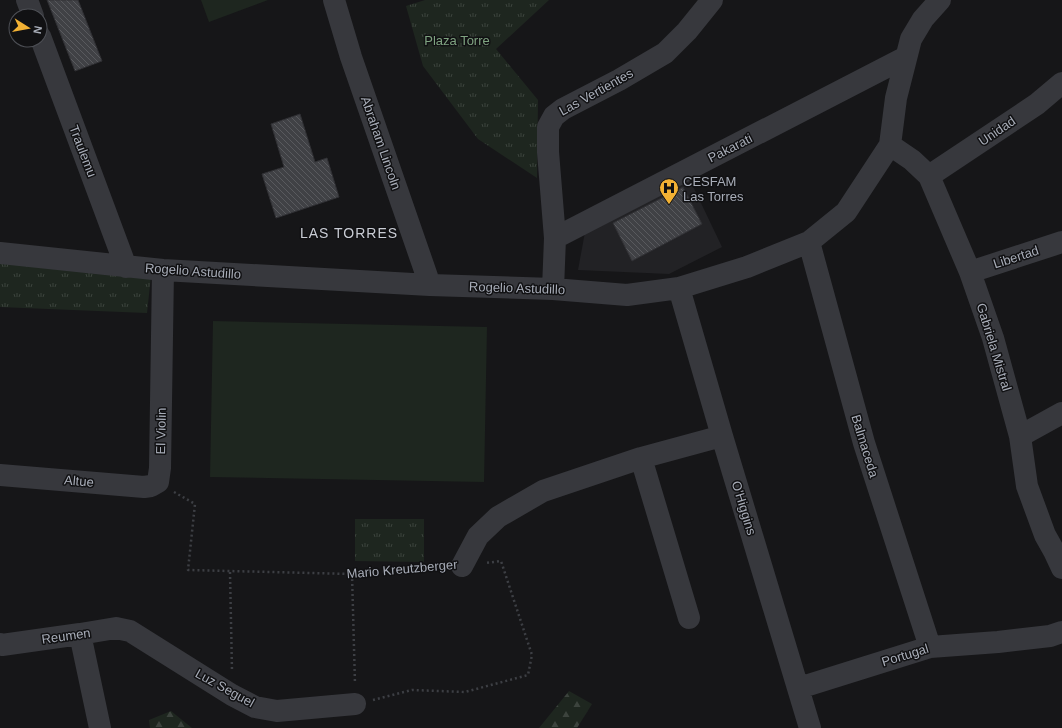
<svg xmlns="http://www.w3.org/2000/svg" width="1062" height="728" font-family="Arial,sans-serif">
<defs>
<pattern id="grass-tufts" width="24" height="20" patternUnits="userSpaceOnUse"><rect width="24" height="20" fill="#1e261f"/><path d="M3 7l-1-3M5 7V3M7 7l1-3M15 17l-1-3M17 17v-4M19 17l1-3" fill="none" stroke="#3c433d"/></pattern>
<pattern id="forest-firs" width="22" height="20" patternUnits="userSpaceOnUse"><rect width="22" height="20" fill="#1e261f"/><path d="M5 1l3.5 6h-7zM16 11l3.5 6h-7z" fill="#3c433d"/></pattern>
<pattern id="building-back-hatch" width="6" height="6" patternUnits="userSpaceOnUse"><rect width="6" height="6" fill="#404145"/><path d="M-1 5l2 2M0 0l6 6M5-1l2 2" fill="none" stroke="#595a5e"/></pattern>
</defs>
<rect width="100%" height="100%" fill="#161618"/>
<path fill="#222225" d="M689 178 722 247 669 274 578 270 585 232Z"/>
<path fill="url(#grass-tufts)" d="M425 0H549L496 49 538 100 537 178 478 139 423 66 406 6Z
M0 263 151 276 147 313 0 307Z
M355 519H424V562L355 561Z"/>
<path fill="url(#forest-firs)" d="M569 691 592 704 577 728H539Z
M171 711 192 728H150L149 720Z"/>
<path fill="#1e261f" d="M201 0H268L209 22Z
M213 321 487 327 484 482 210 477Z"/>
<path fill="url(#building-back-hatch)" stroke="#303034" d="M47 0H78L102 61 75 71Z
M300 114 315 162 327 158 339 197 276 218 262 174 284 167 271 124Z
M683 187 702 224 632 261 613 223Z"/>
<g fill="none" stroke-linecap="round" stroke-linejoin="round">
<path stroke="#3d3f44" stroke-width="2.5" stroke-dasharray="2 3" stroke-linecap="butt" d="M174 492 195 504 188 570 352 574 443 567
M230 572 232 671
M352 574 355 684
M373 700 412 690 465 692 528 675 532 655 501 561 486 563"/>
<path stroke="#37383d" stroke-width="22" d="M27 0 33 16
M334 0 351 57 430 285
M40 36 126 267
M890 145 912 160 929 176 970 272 993 338 1020 436 1027 486 1045 535 1054 551 1062 568
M929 176 1037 104 1062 83
M555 238 906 57
M809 242 864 443 930 647
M0 253 163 270 430 285 553 289 627 295 679 288 747 267 809 242 846 212 890 145 896 98 911 39 923 19 940 0
M970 272 1062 242
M679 288 722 436 810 728
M553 289 555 238 548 152V127L554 116 563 109 619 80 665 53 687 31 712 0
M1020 436 1062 413
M641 458 689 618
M0 475 144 487 151 486 158 482 160 468 163 270
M462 566 478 536 498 517 543 491 641 458 722 436
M80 634 100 728
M0 644 2 645 80 634 116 628 130 631 232 695 255 707 277 711 355 704
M799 688 930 647 998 642 1050 636 1062 632"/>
</g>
<defs>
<symbol id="hospital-pin" viewBox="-11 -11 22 30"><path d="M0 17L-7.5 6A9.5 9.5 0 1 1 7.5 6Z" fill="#f2b134" stroke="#111113"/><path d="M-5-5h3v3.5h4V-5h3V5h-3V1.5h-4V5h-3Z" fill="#111"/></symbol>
</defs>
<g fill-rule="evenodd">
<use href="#hospital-pin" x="658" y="177" width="22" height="30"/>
</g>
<g text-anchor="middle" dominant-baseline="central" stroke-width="3" stroke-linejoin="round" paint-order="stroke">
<g font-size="13" fill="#7fa381" stroke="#111113">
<text x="457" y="40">Plaza Torre</text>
</g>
<g font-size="13" fill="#a8adb8" stroke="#111113">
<text transform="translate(596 92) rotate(-29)">Las Vertientes</text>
<text transform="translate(997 131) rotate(-34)">Unidad</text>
<text transform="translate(381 143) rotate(71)">Abraham Lincoln</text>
<text transform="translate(730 148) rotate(-27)">Pakarati</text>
<text transform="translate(83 151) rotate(69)">Traulemu</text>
<text transform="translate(1016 257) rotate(-18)">Libertad</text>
<text transform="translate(193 271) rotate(4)">Rogelio Astudillo</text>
<text transform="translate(517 288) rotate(2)">Rogelio Astudillo</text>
<text transform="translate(994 347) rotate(73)">Gabriela Mistral</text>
<text transform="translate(161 431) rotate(-89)">El Violin</text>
<text transform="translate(865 446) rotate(73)">Balmaceda</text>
<text transform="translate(79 481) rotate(5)">Altue</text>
<text transform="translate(744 508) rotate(73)">O'Higgins</text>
<text transform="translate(402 569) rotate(-5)">Mario Kreutzberger</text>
<text transform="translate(66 636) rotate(-8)">Reumen</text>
<text transform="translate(905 655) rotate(-17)">Portugal</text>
<text transform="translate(225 688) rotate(29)">Luz Seguel</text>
</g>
<g font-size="13" fill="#a8adb8" stroke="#111113" text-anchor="start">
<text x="683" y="181">CESFAM<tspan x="683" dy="15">Las Torres</tspan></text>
</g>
<g font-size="14" letter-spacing="1" fill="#c9ccd4" stroke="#111113">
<text x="349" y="233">LAS TORRES</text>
</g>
</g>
<g transform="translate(28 28) rotate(101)"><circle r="19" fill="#111113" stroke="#4d4f55"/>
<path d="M0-3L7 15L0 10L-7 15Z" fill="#f2b134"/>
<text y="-6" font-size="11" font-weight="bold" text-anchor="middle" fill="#a8adb8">N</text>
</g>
</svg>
